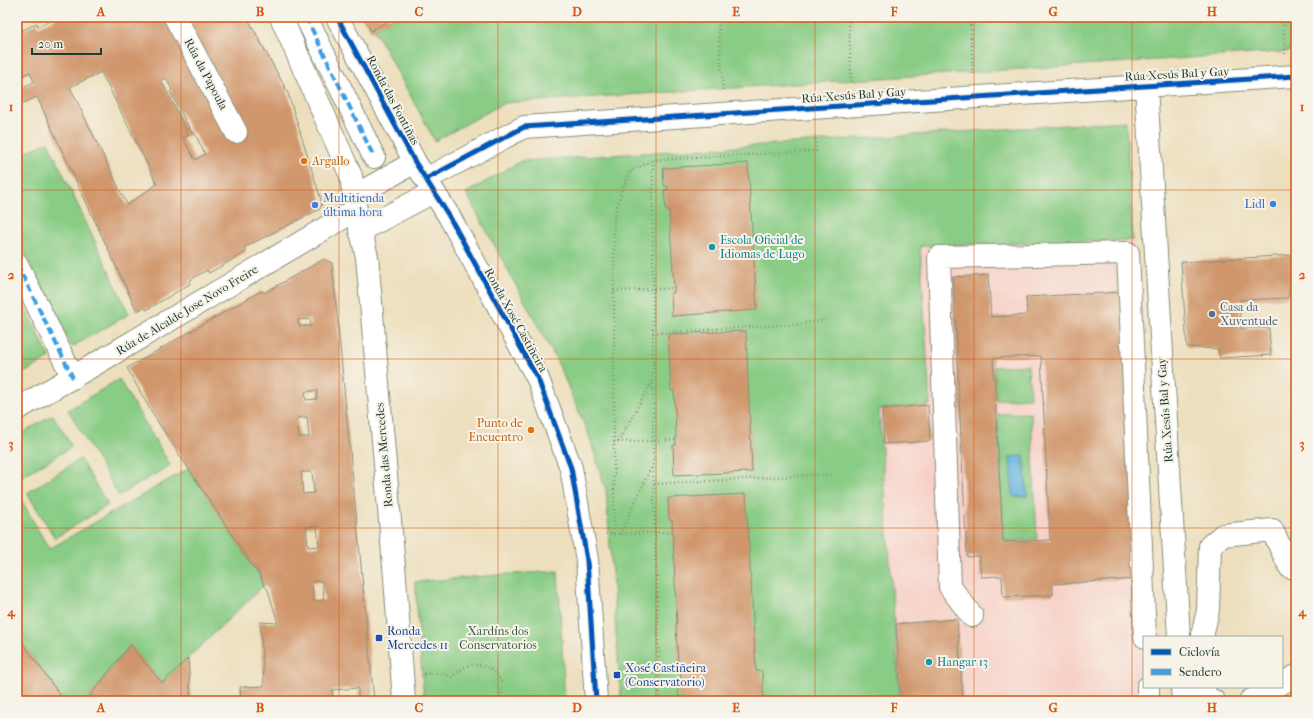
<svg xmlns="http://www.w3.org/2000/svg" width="1313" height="718" font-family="'IM FELL French Canon',serif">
<rect width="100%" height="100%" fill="#f7f3e8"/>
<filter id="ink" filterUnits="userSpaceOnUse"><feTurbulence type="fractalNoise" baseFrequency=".025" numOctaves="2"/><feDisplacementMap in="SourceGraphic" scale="8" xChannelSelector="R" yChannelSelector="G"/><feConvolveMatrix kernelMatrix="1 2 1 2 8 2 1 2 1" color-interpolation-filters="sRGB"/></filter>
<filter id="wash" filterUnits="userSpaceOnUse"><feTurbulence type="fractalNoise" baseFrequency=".012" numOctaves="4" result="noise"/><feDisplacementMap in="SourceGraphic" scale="16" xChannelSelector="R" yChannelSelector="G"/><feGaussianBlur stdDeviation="0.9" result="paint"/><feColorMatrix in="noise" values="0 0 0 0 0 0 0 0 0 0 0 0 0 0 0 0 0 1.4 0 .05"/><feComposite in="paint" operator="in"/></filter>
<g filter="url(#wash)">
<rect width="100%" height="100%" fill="#eddfbe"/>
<path fill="#f7d1c8" d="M1133 240 1156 637H1144V687H1159L1160 701H900L879 409 930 404 920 246Z"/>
<path fill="#89cc85" stroke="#54845c" d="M395 17H1296V51L504 103 435 141 374 29Z
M1126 121 1133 240 920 246 930 405 879 409 900 701H621L606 489 603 482 589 435 557 361 466 193 521 161Z
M48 142 129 314 72 347 17 237V156Z
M17 292 50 358 17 377Z
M1028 365 1030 398 996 400 994 367Z
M119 379 170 465 119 496 68 410Z
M1031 413 1037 539 1004 541 997 414Z
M53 415 72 447 17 479V436Z
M80 459 108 505 55 538 27 493Z
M189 468 255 570H257L264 585 162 683 130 645 86 701H64L17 635V627L21 625 17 618V497L19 496 49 549Z
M558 571 565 701H424L415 582 498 575Z"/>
<path fill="#65b3de" stroke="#427889" d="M1024 456 1027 496 1013 497 1010 457Z"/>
<g id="blocks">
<path fill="#d0966c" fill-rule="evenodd" d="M58 17H247L288 93 322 203 320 209 247 246 244 248 246 252 209 273 207 270 198 275 189 281 190 284 146 310 144 307 137 311 37 97 19 105 17 101V90L34 82 30 72 17 78V33L37 23 38 27ZM101 72 157 184 127 205 70 87ZM166 78 172 90 170 92 192 133 194 132 205 154 195 160 183 138 189 135 161 80Z
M363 17H395L371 31Z
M748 163 757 310 672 316 671 293 674 292V288L669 210H666L664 190H668L667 186H664L663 168Z
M1293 255 1296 259V283H1290L1288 298 1240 300V328H1269L1271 355 1220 358 1218 349 1187 347 1181 262Z
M324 259 332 263 374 701H241L240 687 264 686 260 622 278 623 268 590 264 585 257 570H255L152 413 127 368 261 291 264 293ZM310 319 311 326H299L298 320ZM317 390V399L306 400 305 392ZM307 417 309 437H299L297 418ZM301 472H312L314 493 303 494ZM317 526 319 546 308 547 306 527ZM322 581 324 600 313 601 312 582ZM358 688V697L333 699 332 690Z
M988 275 991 317 1027 315 1026 297 1122 292 1138 579 1053 584V595L1003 597 1002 576 981 577 979 556 967 557 953 277ZM1041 356 1050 540 1003 542 993 358Z
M746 331 752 472 674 475 673 445H676V433L674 391H671L668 334Z
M928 405 930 441 884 444 882 409Z
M746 494 756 671H762L764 701H679L678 685H681L680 666H678L676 623H677L672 520H669L668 498Z
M957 619 963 701H901L896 624Z
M17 635 64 701H17Z
M130 645 162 683 188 658 191 701H86Z"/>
</g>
</g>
<g filter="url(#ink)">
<use href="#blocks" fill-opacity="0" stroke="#868e79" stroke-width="1"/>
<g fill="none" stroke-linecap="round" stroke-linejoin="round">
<defs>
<path id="minor" d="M175 17 236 132
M281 17 351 176 356 210 367 257 395 578 404 701
M306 17 374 157
M337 17 415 162 449 216 538 379 571 468 587 560 596 701
M1146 86 1179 637
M426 179 524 127 1296 76
M354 196 415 162
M360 231 433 192
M17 264 73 378
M17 409 92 366 356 210
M972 616 950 587 939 257 1128 253 1145 637
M1203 637V632L1208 610 1210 546 1223 535 1272 530 1290 567 1296 568
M1282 683 1296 676
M1148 687V701
M1182 687 1183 701
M1204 687V696L1214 701
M1250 701 1275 687"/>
</defs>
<use href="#minor" stroke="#868e79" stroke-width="24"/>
<path stroke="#868e79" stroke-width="2.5" stroke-dasharray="1 3" stroke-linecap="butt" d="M718 17 723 92
M849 17 851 82
M970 17 973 76
M1283 17 1285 54
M653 333 800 324 825 320
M618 442 653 380
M654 484 833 474
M606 534H614V218L621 192 631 171 653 160
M620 534 653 464
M424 674 443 673 451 677C456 674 461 669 467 666 480 661 497 669 501 682 503 687 501 695 501 701
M660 701 653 463V160L816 151 815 135"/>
<use href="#minor" stroke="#fff" stroke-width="22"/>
<path stroke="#868e79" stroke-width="2.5" stroke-dasharray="1 3" stroke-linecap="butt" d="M614 291 674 288
M614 442 676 440
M614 534 673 532"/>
<path stroke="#3c9ee2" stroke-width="4" stroke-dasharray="8 4" stroke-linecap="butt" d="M306 17 374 157
M17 264 73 378"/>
<defs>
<path id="cycleway" d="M337 17 415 162 449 216 538 379 571 468 587 560 596 701
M426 179 524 127 1296 76"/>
</defs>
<use href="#cycleway" stroke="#f7f3e8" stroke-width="8"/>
<use href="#cycleway" stroke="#0057b8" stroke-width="5"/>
</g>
</g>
<path fill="none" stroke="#d45610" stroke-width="1" stroke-opacity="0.55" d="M181 17V701M339 17V701M498 17V701M656 17V701M815 17V701M974 17V701M1132 17V701M17 190H1296M17 359H1296M17 528H1296"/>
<g fill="#e8710a" stroke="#f7f3e8" stroke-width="1.5">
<circle cx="304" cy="161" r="4"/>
<circle cx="531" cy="430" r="4"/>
</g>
<g fill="#3f7fe0" stroke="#f7f3e8" stroke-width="1.5">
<circle cx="1273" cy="204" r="4"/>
<circle cx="315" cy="205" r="4"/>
</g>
<g fill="#0f9aa8" stroke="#f7f3e8" stroke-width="1.5">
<circle cx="712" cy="247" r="4"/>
<circle cx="929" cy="662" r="4"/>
</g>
<circle fill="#5c6f8a" stroke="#f7f3e8" stroke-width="1.5" cx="1212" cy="314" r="4"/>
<g fill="#1a4fb4" stroke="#f7f3e8" stroke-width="1.5">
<rect x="375" y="634" width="8" height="8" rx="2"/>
<rect x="613" y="671" width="8" height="8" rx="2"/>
</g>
<g text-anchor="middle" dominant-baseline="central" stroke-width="4" stroke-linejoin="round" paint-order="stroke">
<g font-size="12" fill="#1f3d34" stroke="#f7f3e8">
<text transform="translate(206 74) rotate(62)">Rúa da Papoula</text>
<text transform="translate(1177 74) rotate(-3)">Rúa Xesús Bal y Gay</text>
<text transform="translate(854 95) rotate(-4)">Rúa Xesús Bal y Gay</text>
<text transform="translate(393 100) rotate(62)">Ronda das Fontiñas</text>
<text transform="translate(187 310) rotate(-31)">Rúa de Alcalde Jose Novo Freire</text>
<text transform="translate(516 320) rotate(61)">Ronda Xosé Castiñeira</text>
<text transform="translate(1165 410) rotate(-94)">Rúa Xesús Bal y Gay</text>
<text transform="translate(384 455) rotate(-95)">Ronda das Mercedes</text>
</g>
<g font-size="12" fill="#c56008" stroke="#f7f3e8" text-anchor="start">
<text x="312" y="161">Argallo</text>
<text x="523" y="423" text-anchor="end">Punto de<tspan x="523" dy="14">Encuentro</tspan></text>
</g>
<g font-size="12" fill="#366cbe" stroke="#f7f3e8" text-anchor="start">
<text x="323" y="198">Multitienda<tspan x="323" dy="14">última hora</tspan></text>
<text x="1265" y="204" text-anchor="end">Lidl</text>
</g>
<g font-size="12" fill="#0d838f" stroke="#f7f3e8" text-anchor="start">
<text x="720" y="240">Escola Oficial de<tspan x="720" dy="14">Idiomas de Lugo</tspan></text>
<text x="937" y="662">Hangar 13</text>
</g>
<g font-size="12" fill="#4e5e75" stroke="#f7f3e8" text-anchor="start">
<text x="1220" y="307">Casa da<tspan x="1220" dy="14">Xuventude</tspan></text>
</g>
<g font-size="12" fill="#164399" stroke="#f7f3e8" text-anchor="start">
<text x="387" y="631">Ronda<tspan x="387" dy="14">Mercedes 11</tspan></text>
<text x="625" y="668">Xosé Castiñeira<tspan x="625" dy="14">(Conservatorio)</tspan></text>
</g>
<g font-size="12" fill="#345a44" stroke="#f7f3e8">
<text x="498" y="631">Xardíns dos<tspan x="498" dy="14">Conservatorios</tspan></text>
</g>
</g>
<rect width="1313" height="718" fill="none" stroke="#f7f3e8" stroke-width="44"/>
<rect x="1143" y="636" width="140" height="52" fill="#f7f3e8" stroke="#a1aaa0"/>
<rect x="1151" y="649" width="20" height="6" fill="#0057b8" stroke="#a1aaa0"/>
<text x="1179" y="656" font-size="12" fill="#1f3d34">Ciclovía</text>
<rect x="1151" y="669" width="20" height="6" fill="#3c9ee2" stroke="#a1aaa0"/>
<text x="1179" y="676" font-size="12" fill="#1f3d34">Sendero</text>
<path d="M32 48v6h69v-6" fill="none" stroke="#1f3d34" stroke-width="2"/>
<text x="38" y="48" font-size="12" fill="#1f3d34" stroke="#f7f3e8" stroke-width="3" paint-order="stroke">20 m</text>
<rect x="22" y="22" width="1269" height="674" fill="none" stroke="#d45610" stroke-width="1.5"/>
<g font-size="13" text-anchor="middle" font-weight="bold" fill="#d45610">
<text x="101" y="16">A</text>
<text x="260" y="16">B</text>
<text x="419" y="16">C</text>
<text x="577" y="16">D</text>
<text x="736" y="16">E</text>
<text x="894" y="16">F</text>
<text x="1053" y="16">G</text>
<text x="1212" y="16">H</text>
<text x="11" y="111">1</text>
<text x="1302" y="111">1</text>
<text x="11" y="279">2</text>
<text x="1302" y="279">2</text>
<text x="11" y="448">3</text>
<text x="1302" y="448">3</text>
<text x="11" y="616">4</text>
<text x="1302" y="616">4</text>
<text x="101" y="712">A</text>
<text x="260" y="712">B</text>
<text x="419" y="712">C</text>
<text x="577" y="712">D</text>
<text x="736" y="712">E</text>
<text x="894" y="712">F</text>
<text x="1053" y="712">G</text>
<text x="1212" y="712">H</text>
</g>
</svg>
